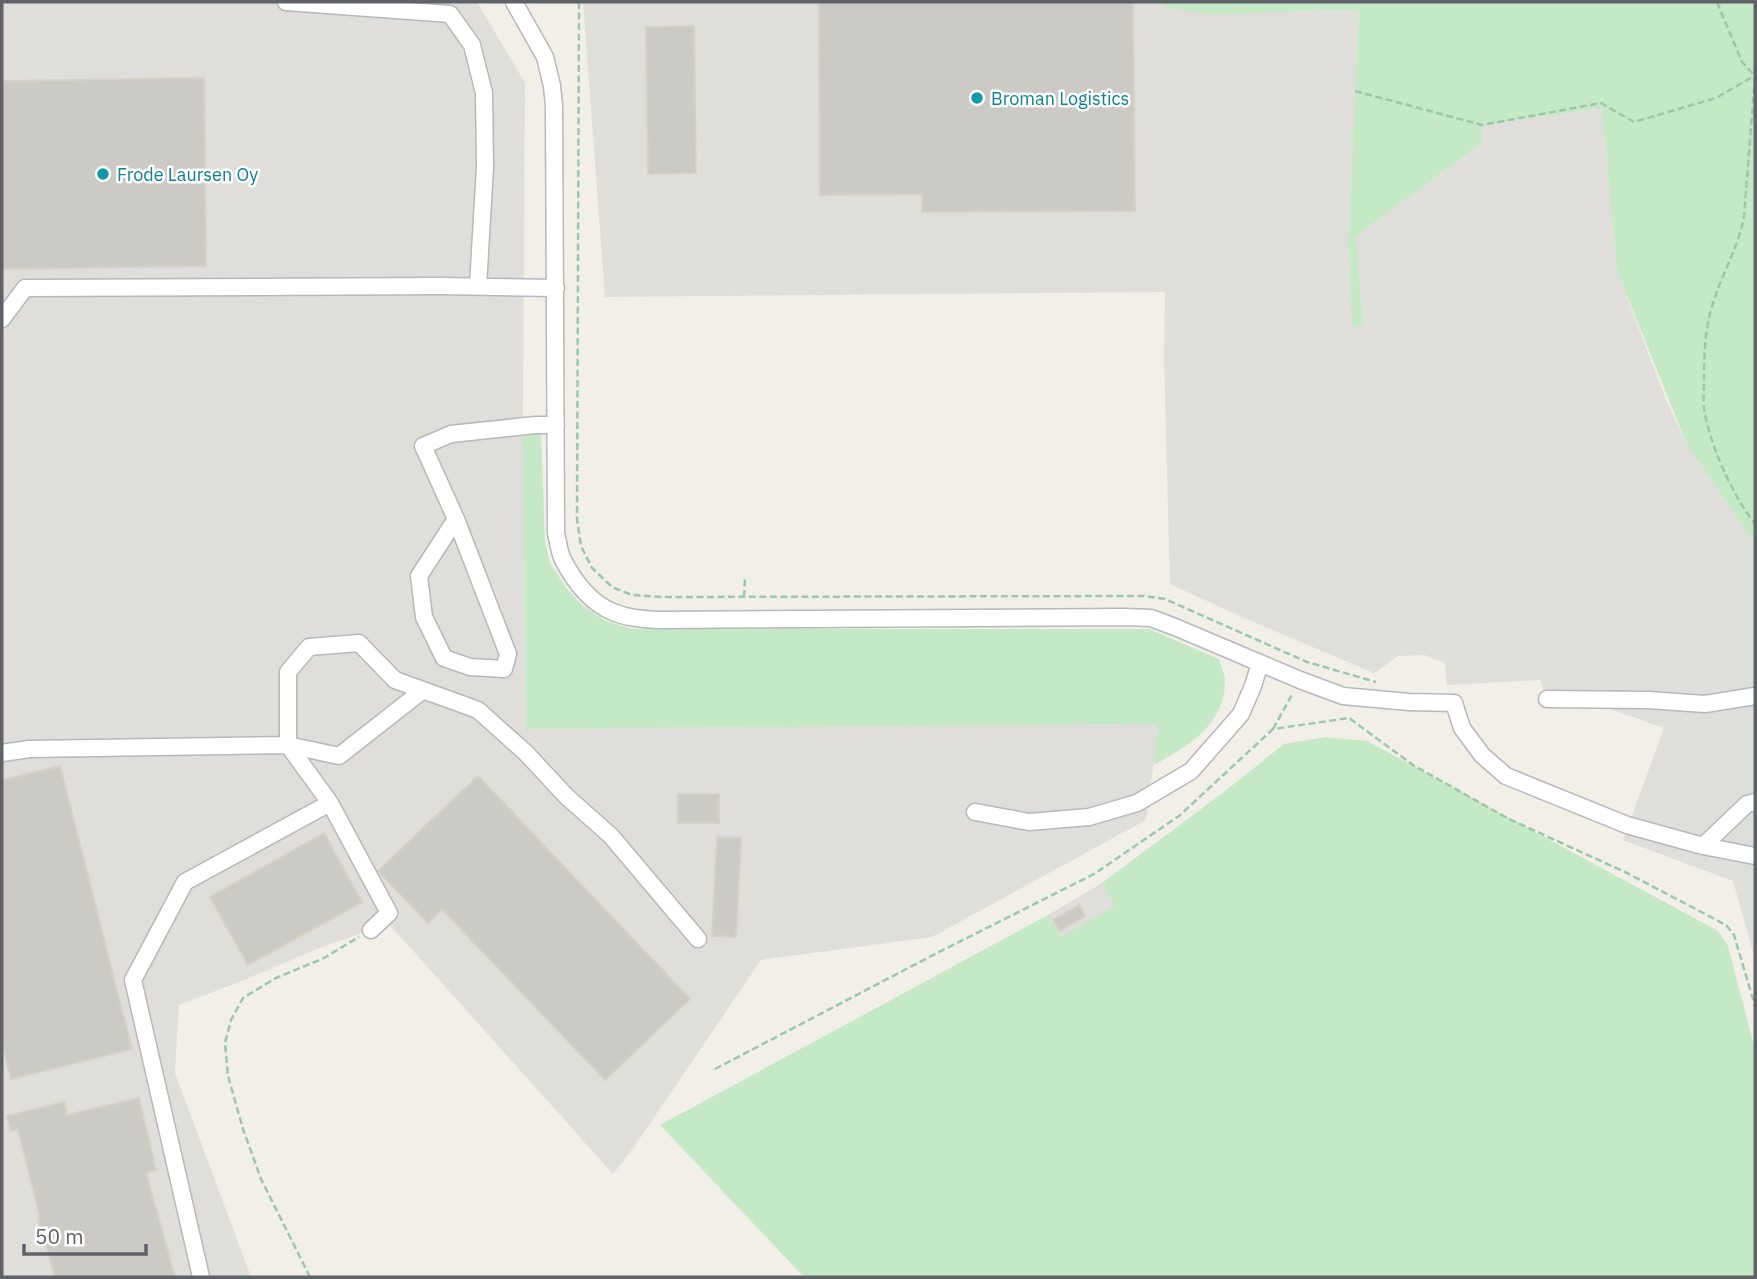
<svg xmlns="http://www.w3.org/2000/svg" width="1757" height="1279" font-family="'IBM Plex Sans',sans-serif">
<rect width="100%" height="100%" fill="#f1efe8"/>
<path fill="#e0deda" d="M2 2H477L525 83 523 416 526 729 1159 724 1146 820 932 937 761 960 634 1147 613 1174 389 924 327 945 244 980 179 1005 175 1073 251 1277H2Z
M583 2H1166L1209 14 1359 10 1348 240 1353 327 1363 325 1356 236 1482 143V125L1602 108 1617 271 1667 402 1687 445 1755 543V959L1733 881 1623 840 1664 728 1596 704 1547 699 1540 680 1447 685 1445 663 1424 655 1398 656 1374 673 1242 617 1170 584 1164 357 1165 292 605 297Z
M1102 883 1116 906 1061 938 1048 915Z"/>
<path fill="#c5e8c5" d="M1165 2H1755V543L1687 445 1617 271 1602 108 1482 125V143L1356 236 1363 325 1352 327 1348 240 1359 10 1209 14 1165 8Z
M541 433 545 541 550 563 567 589 583 606 606 621 632 629H1149L1219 659C1221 666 1225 674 1225 681 1225 725 1188 746 1154 765L1158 724 526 729 523 434Z
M1325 737 1367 741 1718 931 1728 946 1755 1050V1277H804L660 1125 1048 915 1061 937 1115 906 1102 883 1224 792 1284 744Z"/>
<path fill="#cccac5" stroke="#d6d1c6" stroke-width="2" d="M819 2H1133L1135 211 922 212V194L820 195Z
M694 26 696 173 648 174 646 27Z
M204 78 206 266 2 269V81Z
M60 766 132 1049 11 1079 2 1042V780Z
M478 776 690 999 605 1080 442 909 428 923 378 871Z
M678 794H719V823H678Z
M324 833 362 902 248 965 210 897Z
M717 837 741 838 736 937 712 936Z
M1079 905 1085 916 1060 931 1053 920Z
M139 1098 156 1170 146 1173 175 1277H55L38 1218 40 1217 18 1129 11 1131 7 1116 64 1102 67 1115Z"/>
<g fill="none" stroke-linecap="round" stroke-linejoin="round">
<defs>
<path id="minor" d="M286 2 450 14 472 45 484 93 485 167 478 286
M514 2 545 57 552 86 554 106 556 533C558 541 559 552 563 560 574 581 591 603 613 612 627 618 642 619 657 620L1126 617 1151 618 1175 627 1300 680 1343 696 1409 702 1454 703 1462 728 1482 755 1506 776 1627 825 1703 846 1755 856
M2 319 25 288 440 286 556 288
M456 519 419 576 424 617 444 658 470 667 504 669 508 654 456 519 423 446 451 434 535 425H556
M1547 699 1648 700 1705 704 1755 696
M2 753 29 749 288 745 339 756 422 691
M330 803 389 913 371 930
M975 812 1029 822 1089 817 1137 803 1191 771 1241 714 1253 686 1260 663
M1703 846 1747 804 1755 802
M201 1277 133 980 185 882 330 803 288 745V672L309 647 359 643 395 680 478 710 526 753 566 796 611 836 698 939"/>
</defs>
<use href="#minor" stroke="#b5b8bc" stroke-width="19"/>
<path stroke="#9cc7a9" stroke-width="2.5" stroke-dasharray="7 3.5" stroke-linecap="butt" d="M579 2 577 520 581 546 592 568 612 587 632 595 663 597 1144 596 1165 599 1307 662 1376 682
M1717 2 1742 62 1755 76 1744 217C1739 245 1724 270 1715 297 1705 324 1704 353 1704 381 1704 390 1703 399 1704 408 1709 444 1733 496 1755 524
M1355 91 1482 125 1601 103 1634 122 1716 98 1754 76
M744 597 745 578
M1273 729 1293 693
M715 1069 937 953 1094 874 1179 816 1273 729 1349 718 1413 765 1507 818 1627 873 1726 925 1734 935 1755 1006
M310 1277 261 1179 243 1129 228 1076 225 1043 231 1020 243 998 276 978 324 958 359 937"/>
<use href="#minor" stroke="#fff" stroke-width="16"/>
</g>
<g fill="#0f9aa8" stroke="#fff" stroke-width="2.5">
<circle cx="977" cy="98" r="7"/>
<circle cx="103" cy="174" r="7"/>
</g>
<g text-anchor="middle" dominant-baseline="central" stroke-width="5" stroke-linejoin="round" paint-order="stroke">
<g font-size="18" fill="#0d838f" stroke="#fff" text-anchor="start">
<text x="991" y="98">Broman Logistics</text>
<text x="117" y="174">Frode Laursen Oy</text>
</g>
</g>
<rect width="1757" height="1279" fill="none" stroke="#5f6368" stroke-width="7"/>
<path d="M24 1244v10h122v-10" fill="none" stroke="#5f6368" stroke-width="3.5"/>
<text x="35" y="1244" font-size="21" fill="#5f6368" stroke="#ffffff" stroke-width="5" paint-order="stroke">50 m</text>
</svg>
